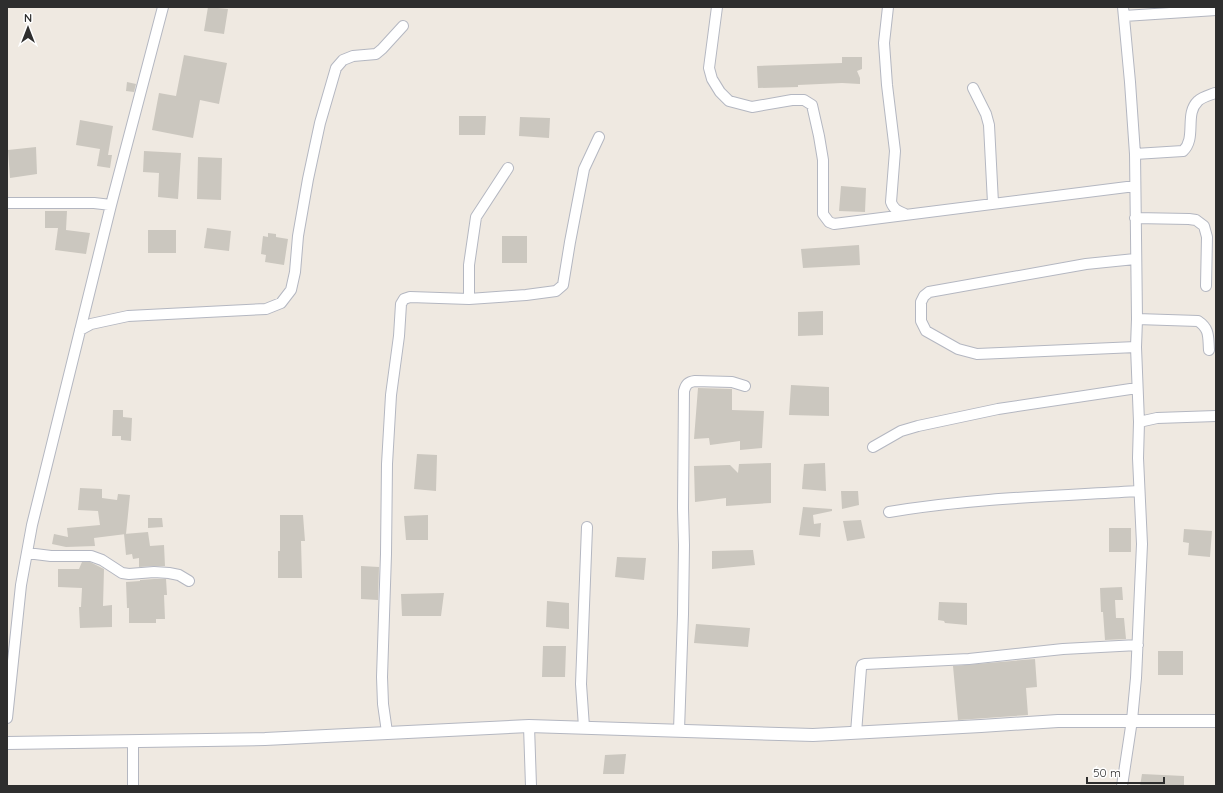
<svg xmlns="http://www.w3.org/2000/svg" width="1223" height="793" font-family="Quicksand,sans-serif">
<rect width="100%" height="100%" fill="#efe9e1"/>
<path fill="#cbc7bf" d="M208 7 228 9 224 34 204 31Z
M184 55 227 63 219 104 200 100 193 138 152 130 159 93 176 96Z
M842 57H862V69L857 71 860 78V84L842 83 798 85V87L758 88 757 66 842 63Z
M127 82 136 84 134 92 126 91Z
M459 116H486L485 135H459Z
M520 117 550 118 549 138 519 136Z
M80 120 113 126 108 155H112L110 168 97 166 100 149 76 145Z
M36 147 37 174 10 178 8 150Z
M144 151 181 153 178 199 158 197 159 173 143 172Z
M198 157 222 158 221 200 197 199Z
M841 186 866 188 865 212 839 211Z
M45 211H67L66 230 90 233 86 254 55 250 58 228H45Z
M207 228 231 231 229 251 204 248Z
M148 230H176V253H148Z
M268 233 276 234V237L288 239 284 265 265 262 266 255 261 254 263 236 268 237Z
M502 236H527V263H502Z
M859 245 860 265 803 268 801 249Z
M823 311V335L798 336V312Z
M791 385 829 387V416L789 415Z
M698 388 732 389V410L764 411 762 448 740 450V441L710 445 709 438 694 439Z
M113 410H123V417L132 418 131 441 121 440V436H112Z
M417 454 437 455 436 491 414 489Z
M771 463V503L726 506V498L695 502 694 466 730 465 738 473 739 464Z
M825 463 826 491 802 489 804 464Z
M80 488 102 489V498L117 500 118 494 130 495 126 534 94 538 95 546 66 547 52 544 54 534 68 537 67 528 100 525 98 511 78 510Z
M841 491H858L859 505 842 509Z
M803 507 832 509V511L813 515 814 524 821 523 820 537 799 535Z
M280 515H303L305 541H301L302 578H278V551H280Z
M428 515V540H406L404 516Z
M148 518H162L163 527 148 528Z
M861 520 865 538 847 541 843 521Z
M1109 528H1131V552H1109Z
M1184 529 1212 531 1210 557 1188 555 1189 543 1183 542Z
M148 532 150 546 164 545 165 566H153L139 567V558L133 559 132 554 126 555 124 534Z
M753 550 755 565 712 569V551Z
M617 557 646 558 644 580 615 577Z
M82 562H90L104 569 103 606 112 605V627L80 628 79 607H81L82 588 58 587V569H79Z
M361 566 379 567 378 600 361 599Z
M154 579H166L167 595H164L165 619H156V623H129V608H127L126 582 140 581V580Z
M1122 587 1123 600H1115L1116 618H1124L1126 639 1105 640 1103 612H1101L1100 588Z
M444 593 441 616H402L401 594Z
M547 601 569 603V629L546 627Z
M939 602 967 603V625L945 623 944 621 938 620Z
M696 624 750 628 748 647 694 643Z
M543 646H566L565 677H542Z
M1158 651H1183V675H1158Z
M1035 659 1037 687 1026 688 1028 715 958 720 953 666Z
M626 754 624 774H603L605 755Z
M1142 774 1184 776V786H1140Z"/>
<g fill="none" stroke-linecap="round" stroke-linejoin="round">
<defs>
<path id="minor" d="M717 7 709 68 712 79 720 92 729 101 752 107 792 100H804L812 105 819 136 823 160V214L829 222 834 224 1135 186
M888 7 884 43 887 85 895 151 891 202C894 210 898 211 905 214
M1124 16 1216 10
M973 88 986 114 989 125 993 203
M1135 154 1183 151C1197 138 1184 114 1198 101 1202 97 1210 95 1215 93
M7 203H94L111 205
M1135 218 1189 219 1196 220 1204 226 1207 237 1206 286
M1135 259 1086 264 929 292 924 296 921 302V321L926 331 958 349 977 354 1136 347
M469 299V265L476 217 508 168
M1137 319 1198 321C1210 329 1208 337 1209 350
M80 330 91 324 128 316 266 309 281 303 291 290 295 272 298 236 308 179 320 123 336 68 343 60 353 56 376 54 382 49 403 26
M1139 422 1157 418 1216 416
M873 447 901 431 918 426 998 409 1137 388
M889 512C972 498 1055 496 1139 491
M27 553 51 556H91L102 560 122 573 129 574 154 572 169 573 179 575 189 581
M7 718 21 585 32 525 111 205 163 7
M529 726 531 786
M584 727 581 684 587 527
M679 730 683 614 684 545 683 508 684 391C686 384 688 382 695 381L732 382 745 386
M387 732 383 704 382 677 386 554 387 464 391 395 399 336 401 304 404 299 410 297 469 299 526 295 556 291 563 285 570 242 584 169 599 137
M856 733 861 668 862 665 865 664 969 659 1063 649 1138 645
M133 741V786
M1122 786 1132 720 1136 678 1142 544 1138 458 1139 422 1136 347 1137 319 1135 154 1130 82 1123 7"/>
<path id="tertiary" d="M7 743 265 739 529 726 813 735 981 726 1058 721H1216"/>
</defs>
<use href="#minor" stroke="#b4b7c1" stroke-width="12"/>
<use href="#tertiary" stroke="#b4b7c1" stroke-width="14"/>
<use href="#minor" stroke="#fff" stroke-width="10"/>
<use href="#tertiary" stroke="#fff" stroke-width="12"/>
</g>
<rect width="1223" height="793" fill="none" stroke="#2e2e2e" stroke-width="16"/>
<g transform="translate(28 28)" stroke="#ffffff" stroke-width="3" paint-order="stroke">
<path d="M0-3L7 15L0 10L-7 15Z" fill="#2e2e2e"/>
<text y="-6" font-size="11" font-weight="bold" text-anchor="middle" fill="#2e2e2e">N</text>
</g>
<path d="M1087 777v6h77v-6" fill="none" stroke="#2e2e2e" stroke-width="2"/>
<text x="1093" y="777" font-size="12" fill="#2e2e2e" stroke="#ffffff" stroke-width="3" paint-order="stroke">50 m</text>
</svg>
